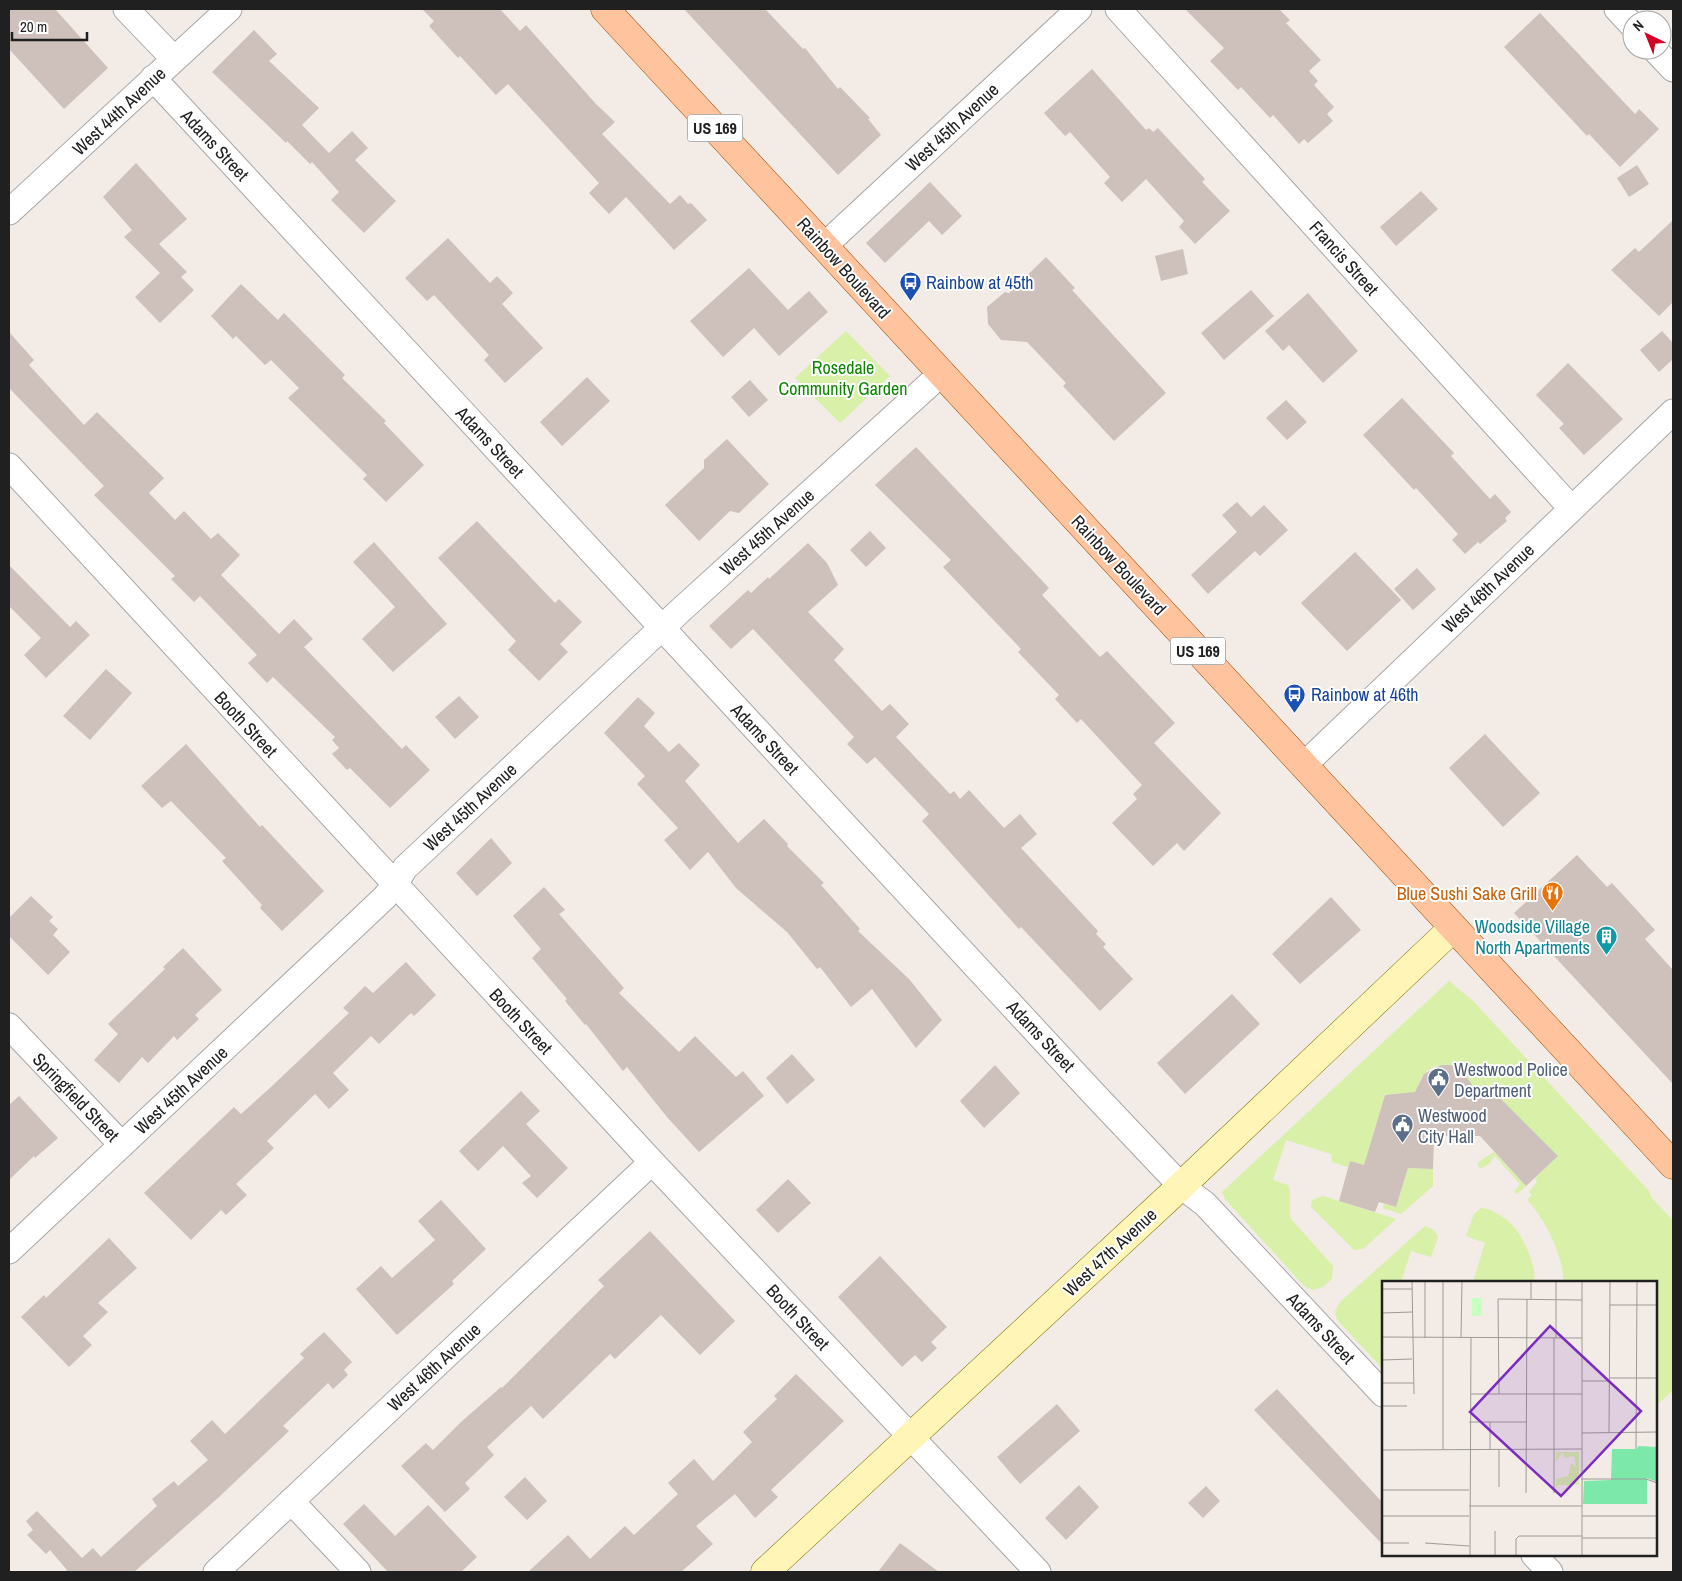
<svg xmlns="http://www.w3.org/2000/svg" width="1682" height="1581" font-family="'Archivo Narrow',sans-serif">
<rect width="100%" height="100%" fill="#f2ebe6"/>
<path fill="#d8f0a7" d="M846 331 890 376 840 423 795 378Z
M1449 981 1473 1001 1649 1191 1652 1198 1673 1221V1390L1656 1406V1282H1563C1565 1258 1544 1217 1527 1200L1532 1195 1529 1192 1537 1182 1535 1178 1558 1156 1491 1089 1480 1098V1094H1473C1468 1057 1422 1054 1417 1092L1409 1093V1101L1385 1094 1364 1165 1350 1161 1348 1167 1332 1162 1331 1154 1286 1140 1273 1180 1288 1185C1293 1195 1287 1207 1291 1219L1333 1266 1332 1279 1323 1287 1313 1290 1304 1286 1224 1198 1222 1192Z
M1494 1152 1526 1186 1517 1194 1514 1192 1520 1184 1495 1156 1489 1164 1480 1169 1477 1163Z
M1408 1168 1433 1169V1186L1401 1214 1383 1208 1384 1204 1396 1207Z
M1323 1196 1396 1219 1363 1249 1354 1250 1311 1207 1312 1200Z
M1481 1208C1491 1208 1508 1219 1515 1228 1523 1238 1539 1270 1533 1282H1473L1485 1243 1466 1236 1474 1214Z
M1425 1226 1434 1230 1438 1237 1431 1257 1411 1251 1401 1282H1383V1369L1337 1320 1335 1311 1340 1302Z"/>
<path fill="#cec0bb" d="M9 9H55L108 68 64 109 9 49Z
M422 9H500L520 31 526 25 596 104 615 122 602 134 670 204 680 195 688 204 691 203 707 220 674 250 626 197 609 214 589 193 599 183 508 84 496 95 460 56 458 58 429 26 434 21Z
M684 9H765L803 49 805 48 838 89 840 87 870 118 868 119 881 135 838 175Z
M1185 9H1279L1290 20 1286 23 1321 60 1309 71 1318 81 1314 85 1334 107 1327 114 1333 121 1308 143 1304 139 1299 144 1273 115 1270 118 1241 87 1238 90 1210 61 1224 48Z
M1540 13 1635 114 1639 109 1659 129 1620 167 1589 134 1587 136 1504 47Z
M254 30 277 54 269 61 319 108 302 125 329 153 352 131 368 148 355 160 396 201 364 233 331 200 339 192 312 162 310 164 287 141 286 143 212 72Z
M1092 69 1146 130 1149 128 1153 132 1158 128 1205 179 1202 182 1230 211 1195 244 1179 227 1184 221 1146 179 1122 202 1104 183 1110 177 1070 132 1065 136 1044 113Z
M136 163 187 219 159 244 187 272 181 277 194 290 160 323 135 297 160 273 124 237 132 230 103 197Z
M1637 165 1649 184 1629 197 1617 178Z
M930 182 962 216 942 235 929 221 885 263 866 243Z
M1421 191 1438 209 1396 246 1380 227Z
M1673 220V302L1659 316 1611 270 1635 248 1639 252Z
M448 238 490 283 497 276 513 293 502 304 543 348 505 383 484 360 489 355 434 295 427 301 405 278Z
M1183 249 1188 274 1161 281 1155 256Z
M1046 257 1075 288 1072 290 1166 393 1114 441 1063 386 1066 383 1027 342 1001 340 988 324 987 307 1005 292 1009 293Z
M749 268 788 310 809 291 828 312 779 356 754 328 723 357 690 321Z
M241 284 278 320 284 313 345 375 342 378 386 421 384 423 424 465 386 502 363 479 367 475 288 398 299 388 271 360 265 365 236 336 233 339 211 316Z
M1251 290 1274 316 1224 360 1201 333Z
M1308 293 1358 351 1323 383 1289 345 1283 351 1265 331Z
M1662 331 1673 343V359L1659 372 1640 350Z
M9 332 34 360 29 365 84 425 97 412 164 478 149 493 175 520 184 511 211 539 218 533 240 555 221 575 279 634 294 619 313 639 304 647 402 749 406 745 430 770 390 808 350 768 347 770 332 754 339 748 332 740 335 737 273 677 267 683 248 663 257 655 200 596 194 602 171 579 175 576 94 495 104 486 9 388Z
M1568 363 1623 419 1584 455 1559 428 1564 424 1536 395Z
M587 377 610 401 562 446 540 422Z
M750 380 768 400 749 417 731 397Z
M1402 398 1454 453 1451 456 1490 499 1495 494 1511 512 1505 518 1507 521 1480 544 1478 542 1465 554 1452 540 1458 534 1416 488 1414 490 1363 435Z
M1286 400 1307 422 1287 440 1266 418Z
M727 439 769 484 739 513 730 511 699 541 665 505 704 468V460Z
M916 447 1049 588 1042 595 1100 657 1107 651 1175 723 1154 743 1221 813 1184 851 1177 843 1153 866 1112 823 1137 799 1133 794 1142 785 1081 719 1077 723 1055 699 1059 695 1018 652 1021 649 943 567 951 560 875 485Z
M1237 502 1251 517 1264 505 1288 530 1260 556 1255 551 1208 594 1191 575 1237 532 1222 515Z
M477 521 555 603 559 599 582 622 560 644 568 652 539 681 508 650 516 641 438 558Z
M870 531 886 548 866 567 850 550Z
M374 542 447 624 393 672 362 639 395 607 353 562Z
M808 543 827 563 838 585 808 612 844 649 834 660 882 711 890 704 909 724 896 737 950 794 954 791 960 799 969 790 1004 828 1020 814 1037 834 1021 848 1098 931 1096 934 1106 944 1103 947 1133 979 1100 1011 1021 927 1019 929 922 821 929 814 875 757 867 764 847 744 854 737 753 629 731 649 709 626 748 590 751 593 768 577 769 579Z
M1355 552 1401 600 1347 651 1301 603Z
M9 565 70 627 76 621 90 635 46 678 24 655 41 638 9 606Z
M1417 568 1436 589 1413 610 1394 589Z
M106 669 132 693 90 740 63 716Z
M459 696 479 717 455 739 435 717Z
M638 697 655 713 644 726 669 752 679 743 700 765 685 781 738 843 764 819 788 844 787 846 824 883 821 885 860 929 858 931 909 979 942 1020 916 1048 872 989 851 1007 820 967 817 969 787 932 736 888 708 852 690 870 664 840 678 828 637 784 645 776 604 733Z
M1485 734 1540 793 1503 827 1449 768Z
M186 744 260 827 262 825 324 891 282 931 260 908 262 905 222 861 226 858 171 801 162 808 141 786Z
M491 838 512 863 477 896 456 873Z
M1577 855 1607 887 1612 883 1655 930 1645 939 1673 970V1084L1514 913Z
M544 887 565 910 559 914 624 988 619 993 679 1052 695 1036 736 1077 743 1071 764 1096 699 1152 667 1117 627 1067 623 1071 586 1024 585 1025 565 1001 567 999 532 958 541 949 513 916Z
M31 896 53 917 49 921 58 929 53 935 70 952 48 975 9 936V918Z
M1331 897 1361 930 1300 984 1272 954Z
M183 948 222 990 195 1015 199 1019 177 1040 174 1036 148 1063 142 1057 119 1083 94 1060 118 1034 108 1024 165 969 163 967Z
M406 962 436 995 414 1016 411 1013 379 1044 371 1036 333 1073 349 1090 329 1109 315 1094 267 1141 274 1148 236 1184 247 1195 226 1215 221 1210 191 1240 144 1193 234 1107 241 1114 271 1087 349 1013 343 1008 365 986 373 993Z
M1232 994 1260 1024 1185 1094 1157 1063Z
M792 1054 815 1080 787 1104 766 1078Z
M995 1065 1020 1093 984 1128 960 1101Z
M1441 1065H1451L1462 1071 1481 1097 1491 1089 1558 1156 1526 1186 1480 1136H1434L1433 1169 1408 1168 1396 1207 1379 1202 1375 1212 1339 1201 1350 1161 1364 1165 1385 1095 1415 1092 1424 1074Z
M521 1091 540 1111 526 1124 568 1168 537 1198 522 1183 531 1176 503 1146 478 1171 459 1151Z
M19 1096 58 1138 35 1158 34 1156 9 1180V1105Z
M788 1179 811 1203 778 1233 756 1210Z
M441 1200 486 1249 452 1281 454 1284 397 1335 356 1289 381 1266 392 1278 435 1240 418 1221Z
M650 1231 735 1321 700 1355 661 1315 615 1359 610 1354 543 1419 531 1406 487 1447 494 1455 465 1483 470 1489 445 1512 401 1466 426 1443 433 1450 461 1422 501 1387 502 1388 604 1286 598 1280Z
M109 1238 137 1268 98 1303 108 1312 83 1336 92 1345 69 1367 21 1317 44 1295 46 1298Z
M880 1256 947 1327 931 1342 937 1348 922 1362 915 1355 902 1367 838 1297Z
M324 1332 352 1362 344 1370 348 1375 333 1389 328 1383 283 1426 289 1431 219 1497 134 1572H65L67 1570 50 1550 46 1554 27 1535 33 1530 26 1521 37 1511 82 1558 93 1548 101 1557 157 1506 152 1499 174 1481 178 1486 208 1460 190 1441 212 1420 225 1434 304 1358 300 1354Z
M796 1374 844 1421 771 1490 778 1497 755 1518 735 1494 696 1526 713 1544 681 1572H528L568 1535 590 1559 625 1526 634 1535 678 1494 668 1483 694 1459 713 1481 752 1442 743 1432 777 1399 774 1396Z
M1277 1389 1383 1503V1545L1254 1410Z
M1057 1404 1080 1431 1020 1484 997 1457Z
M525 1477 547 1501 527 1520 504 1497Z
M1079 1485 1099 1507 1066 1540 1045 1518Z
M1206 1486 1220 1501 1203 1518 1188 1503Z
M364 1504 395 1536 428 1505 477 1557 461 1572H388L343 1524Z
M900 1543 939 1572H878Z"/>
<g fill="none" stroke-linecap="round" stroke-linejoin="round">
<defs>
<path id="street" d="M126 9 174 59
M1118 9 1571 508
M1617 9 1632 25
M1655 50 1673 69
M153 78 1092 1092 1181 1186 1205 1204 1383 1394
M9 212 229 9
M824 246 1079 9
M9 466 652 1162 1038 1572
M1304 765 1673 412
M9 1026 122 1145
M9 1251 384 898 395 885 405 868 682 609 942 373
M291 1501 358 1572
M1534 1555 1550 1572
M216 1572 652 1162"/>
<path id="secondary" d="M765 1572 1181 1186 1453 928"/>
<path id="primary" d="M605 9 1673 1165"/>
</defs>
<use href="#street" stroke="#a7a7a7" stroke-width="27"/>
<use href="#secondary" stroke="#7e7400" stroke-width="29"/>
<use href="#primary" stroke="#9c4c00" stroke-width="29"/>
<use href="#street" stroke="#fff" stroke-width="25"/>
<use href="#secondary" stroke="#fff5b6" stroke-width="28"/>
<use href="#primary" stroke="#ffc39d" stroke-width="28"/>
</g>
<defs>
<symbol id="bus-pin" viewBox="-11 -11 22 30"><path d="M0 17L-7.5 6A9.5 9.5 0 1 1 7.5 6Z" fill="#1a4fb4" stroke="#fff"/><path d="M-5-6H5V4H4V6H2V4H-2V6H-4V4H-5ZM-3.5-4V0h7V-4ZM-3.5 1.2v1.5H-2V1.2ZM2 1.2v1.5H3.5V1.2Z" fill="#fff"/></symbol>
<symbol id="restaurant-pin" viewBox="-11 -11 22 30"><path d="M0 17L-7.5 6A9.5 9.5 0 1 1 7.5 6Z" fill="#e8710a" stroke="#fff"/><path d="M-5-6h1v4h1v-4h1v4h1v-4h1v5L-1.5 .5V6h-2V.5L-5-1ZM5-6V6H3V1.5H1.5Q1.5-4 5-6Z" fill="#fff"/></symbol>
<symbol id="building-pin" viewBox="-11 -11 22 30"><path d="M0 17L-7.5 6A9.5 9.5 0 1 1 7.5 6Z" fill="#0f9aa8" stroke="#fff"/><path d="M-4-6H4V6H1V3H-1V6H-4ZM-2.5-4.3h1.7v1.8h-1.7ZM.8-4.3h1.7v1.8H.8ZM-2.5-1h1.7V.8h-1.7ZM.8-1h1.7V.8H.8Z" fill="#fff"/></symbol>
<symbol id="civic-pin" viewBox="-11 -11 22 30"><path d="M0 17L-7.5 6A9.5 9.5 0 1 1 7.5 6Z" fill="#5c6f8a" stroke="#fff"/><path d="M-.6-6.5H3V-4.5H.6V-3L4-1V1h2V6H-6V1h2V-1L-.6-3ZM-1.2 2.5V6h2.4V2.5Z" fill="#fff"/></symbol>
</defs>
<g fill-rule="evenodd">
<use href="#bus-pin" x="898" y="270" width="25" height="34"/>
<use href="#bus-pin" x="1282" y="682" width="25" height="34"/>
<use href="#restaurant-pin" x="1540" y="880" width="25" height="34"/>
<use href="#building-pin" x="1594" y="924" width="25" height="34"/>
<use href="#civic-pin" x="1426" y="1066" width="25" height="34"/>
<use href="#civic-pin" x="1390" y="1112" width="25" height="34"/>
</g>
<g text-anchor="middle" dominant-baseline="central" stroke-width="4" stroke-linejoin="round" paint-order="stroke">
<g fill="#fff" stroke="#636363" stroke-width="1">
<rect x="687.5" y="114.5" width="55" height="27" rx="4"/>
<rect x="1170.5" y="637.5" width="55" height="27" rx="4"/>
</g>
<g font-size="16" font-weight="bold" fill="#202020">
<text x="715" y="128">US 169</text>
<text x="1198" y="651">US 169</text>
</g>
<g font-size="18" fill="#202020" stroke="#fff">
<text transform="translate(119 111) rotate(-43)">West 44th Avenue</text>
<text transform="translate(952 127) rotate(-43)">West 45th Avenue</text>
<text transform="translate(215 145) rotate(47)">Adams Street</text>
<text transform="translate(1344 258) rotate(48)">Francis Street</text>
<text transform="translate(844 268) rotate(48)">Rainbow Boulevard</text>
<text transform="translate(490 442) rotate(47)">Adams Street</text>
<text transform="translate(767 532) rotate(-42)">West 45th Avenue</text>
<text transform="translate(1119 565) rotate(47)">Rainbow Boulevard</text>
<text transform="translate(1488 588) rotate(-44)">West 46th Avenue</text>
<text transform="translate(246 724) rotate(47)">Booth Street</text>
<text transform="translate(765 739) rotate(47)">Adams Street</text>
<text transform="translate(470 807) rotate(-43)">West 45th Avenue</text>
<text transform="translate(521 1021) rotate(47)">Booth Street</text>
<text transform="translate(1041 1036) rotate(47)">Adams Street</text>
<text transform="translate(181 1090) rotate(-43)">West 45th Avenue</text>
<text transform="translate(76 1097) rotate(46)">Springfield Street</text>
<text transform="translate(1110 1252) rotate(-43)">West 47th Avenue</text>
<text transform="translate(798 1317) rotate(47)">Booth Street</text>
<text transform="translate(1321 1328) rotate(47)">Adams Street</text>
<text transform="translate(434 1367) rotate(-43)">West 46th Avenue</text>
</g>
<g font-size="18" fill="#164399" stroke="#fff" text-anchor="start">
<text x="926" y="282">Rainbow at 45th</text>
<text x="1311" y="694">Rainbow at 46th</text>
</g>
<g font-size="18" fill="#0f8601" stroke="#fff">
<text x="843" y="367">Rosedale<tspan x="843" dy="21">Community Garden</tspan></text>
</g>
<g font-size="18" fill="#c56008" stroke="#fff" text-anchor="end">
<text x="1537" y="893">Blue Sushi Sake Grill</text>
</g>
<g font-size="18" fill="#0d838f" stroke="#fff" text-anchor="end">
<text x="1590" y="926">Woodside Village<tspan x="1590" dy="21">North Apartments</tspan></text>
</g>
<g font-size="18" fill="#4e5e75" stroke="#fff" text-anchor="start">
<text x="1454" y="1069">Westwood Police<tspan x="1454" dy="21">Department</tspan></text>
<text x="1418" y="1115">Westwood<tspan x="1418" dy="21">City Hall</tspan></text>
</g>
</g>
<g transform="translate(1382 1281)">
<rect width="275" height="275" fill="#f2ebe6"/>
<path d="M174 171H197V204H176L174 208V198L186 195 189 182 194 186 192 175 183 177 180 172 174 181Z" fill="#d8f0a7"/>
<path d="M90 17H99L100 35H90Z" fill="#c6ffbf"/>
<path d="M256 165 275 166V201L265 197V223H201L202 200 229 199 230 168H255Z" fill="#7ce8aa"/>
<path fill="none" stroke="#9e9a97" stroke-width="1" d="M30 0 32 113M43 0V57M149 0V18M174 0V57M0 8H30M228 24H275M0 32 30 31M0 56 200 57M79 57 80 0M172 57V212M0 79 30 78M228 97H275M200 100H228M0 102H32M89 113H200M117 113 116 18 200 19M0 125H25M87 141H145M108 141V169M200 152 275 151M227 152 228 0M61 168V0M254 168 255 0M0 169 200 168M199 198H264L275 202M117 206V168M0 209H87M144 212 145 18M87 225H200M0 235H87M200 235H275M113 250V275M200 257H275M0 262H27M43 262 87 265M88 275 89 57M134 275V258L137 255H200M200 275V0"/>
<path fill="#7b2cbf" fill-opacity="0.15" stroke="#7b2cbf" stroke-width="2.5" d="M168 45 259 130 179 215 88 131Z"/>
<rect width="275" height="275" fill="none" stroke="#202020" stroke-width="2.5"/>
</g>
<rect width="1682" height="1581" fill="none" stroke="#202020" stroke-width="20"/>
<g transform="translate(1647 35) rotate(317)"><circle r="24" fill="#ffffff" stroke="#a6a6a6"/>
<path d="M0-4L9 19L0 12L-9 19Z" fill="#d00027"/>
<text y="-8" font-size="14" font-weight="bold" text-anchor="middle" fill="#202020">N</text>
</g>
<path d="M12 32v8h75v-8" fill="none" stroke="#202020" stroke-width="2.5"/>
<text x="20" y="32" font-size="15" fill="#202020" stroke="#ffffff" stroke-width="4" paint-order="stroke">20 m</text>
</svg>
